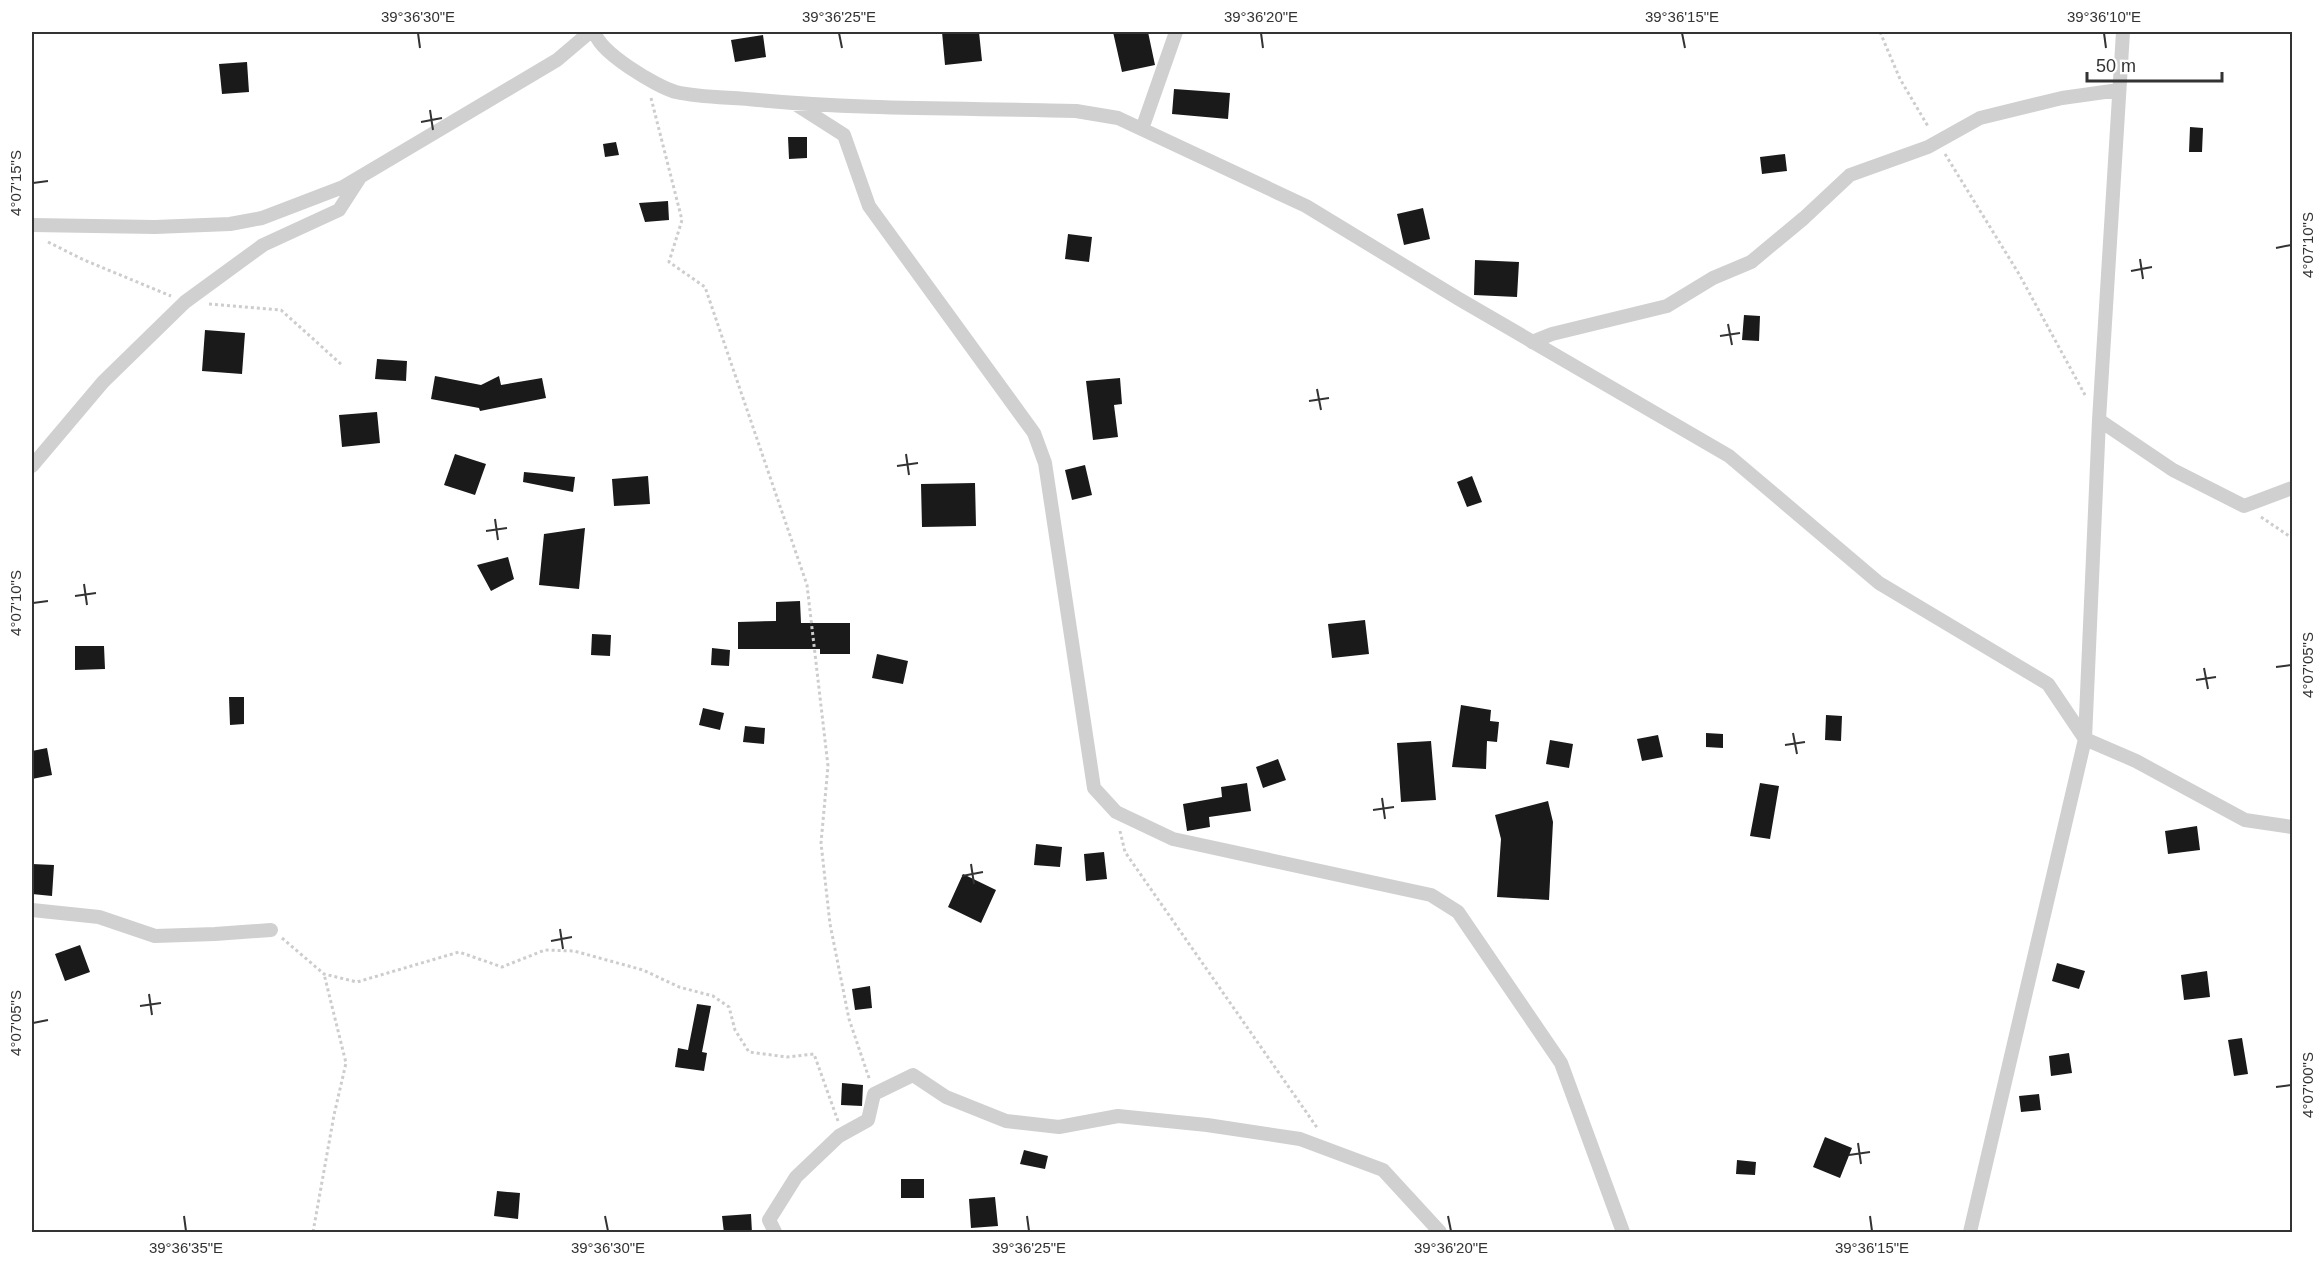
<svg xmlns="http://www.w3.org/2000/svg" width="2324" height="1264" font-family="Helvetica,sans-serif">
<rect width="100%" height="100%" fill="#fff"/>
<path fill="#1a1a1a" d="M942 32H979L982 61 945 65Z
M1113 32H1148L1155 65 1122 72Z
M763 35 766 57 735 62 731 40Z
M247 62 249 92 222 94 219 64Z
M1174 89 1230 93 1228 119 1172 114Z
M2190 127 2203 128 2202 152H2189Z
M788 137H807V158L789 159Z
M616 142 619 155 605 157 603 144Z
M1785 154 1787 171 1762 174 1760 157Z
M668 201 669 220 645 222 639 203Z
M1423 208 1430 239 1404 245 1397 214Z
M1068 234 1092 237 1089 262 1065 259Z
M1475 260 1519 262 1517 297 1474 295Z
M1744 315 1760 316 1759 341 1742 340Z
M205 330 245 333 242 374 202 371Z
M377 359 407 361 406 381 375 379Z
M435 376 481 385 499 376 501 385 542 378 546 398 480 411 479 408 431 399Z
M1120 378 1122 404 1114 405 1118 437 1093 440 1086 381Z
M377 412 380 443 342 447 339 415Z
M455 454 486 464 475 495 444 485Z
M1085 465 1092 495 1072 500 1065 470Z
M524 472 575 477 573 492 523 482Z
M648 476 650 504 614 506 612 479Z
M1472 476 1482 502 1467 507 1457 482Z
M975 483 976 526 922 527 921 484Z
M585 528 579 589 539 585 544 534Z
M508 557 514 579 491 591 477 565Z
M800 601 801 623H850V654H820V649H738V622L776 621V602Z
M1365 620 1369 654 1332 658 1328 624Z
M592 634 611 635 610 656 591 655Z
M75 646H104L105 669 75 670Z
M712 648 730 650 729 666 711 665Z
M877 654 908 661 903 684 872 678Z
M229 697H244V724L230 725Z
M1461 705 1491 710 1490 721 1499 722 1497 742 1487 741 1486 769 1452 767Z
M703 708 724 713 720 730 699 725Z
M1826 715 1842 716 1841 741 1825 740Z
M745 726 765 728 764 744 743 742Z
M1706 733 1723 734V748L1706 747Z
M1658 735 1663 757 1642 761 1637 739Z
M1550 740 1573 744 1569 768 1546 764Z
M1431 741 1436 800 1401 802 1397 743Z
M47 748 52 775 32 779V751Z
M1278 759 1286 780 1263 788 1256 767Z
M1247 783 1251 811 1209 817 1210 827 1187 831 1183 804 1222 797 1221 787Z
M1760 783 1779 786 1770 839 1750 836Z
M1548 801 1553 822 1549 900 1497 897 1501 839 1495 815Z
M2197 826 2200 850 2168 854 2165 831Z
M1036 844 1062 847 1060 867 1034 865Z
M1104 852 1107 879 1086 881 1084 854Z
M32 864 54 865 52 896 32 894Z
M963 874 996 890 981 923 948 907Z
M80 945 90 972 65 981 55 954Z
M2057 963 2085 971 2079 989 2052 981Z
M2207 971 2210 997 2184 1000 2181 975Z
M870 986 872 1008 855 1010 852 989Z
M697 1004 711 1006 702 1052 707 1053 704 1071 675 1067 678 1048 688 1050Z
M2242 1038 2248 1074 2234 1076 2228 1040Z
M2069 1053 2072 1073 2051 1076 2049 1056Z
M842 1083 863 1085 862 1106 841 1105Z
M2039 1094 2041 1110 2021 1112 2019 1096Z
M1825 1137 1852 1148 1840 1178 1813 1167Z
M1024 1150 1048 1156 1045 1169 1020 1164Z
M1737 1160 1756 1162 1755 1175 1736 1174Z
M901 1179H924V1198H901Z
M497 1191 520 1193 518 1219 494 1216Z
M995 1197 998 1226 971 1228 969 1199Z
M751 1214 752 1233H724L722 1216Z"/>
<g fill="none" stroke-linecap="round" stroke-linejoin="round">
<path stroke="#cdcdcd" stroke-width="3" stroke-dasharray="3 3" stroke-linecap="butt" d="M1880 32 1900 79 1929 128
M651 98 682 220 669 262 705 287 807 585 828 766 821 843 830 924 849 1019 870 1081
M1945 154 2019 274 2085 395
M48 242 84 260 171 296
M209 304 281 310 342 365
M2261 517 2292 538
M1120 831 1125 852 1318 1129
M282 938 324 974 357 982 459 952 502 967 545 950 574 951 643 970 679 987 713 996 729 1007 735 1030 749 1052 787 1057 814 1054 838 1121
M313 1232 334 1115 346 1063 324 974"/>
<path stroke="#d0d0d0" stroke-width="14" d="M595 32C597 51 657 87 676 92 702 98 731 97 758 100 863 110 970 108 1076 111L1118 118 1306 206 1459 299 1729 456 1879 583 2048 684 2085 739 2136 761 2245 820 2292 827
M797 105 844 135 869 206 1034 433 1045 463 1094 788 1116 812 1173 839 1431 895 1458 912 1561 1063 1623 1232
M1142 129 1176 32
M32 225 155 227 230 224 262 218 343 187 557 60 590 32
M1532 342 1552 334 1667 306 1713 278 1751 262 1804 218 1850 175 1928 147 1980 118 2062 98 2119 90
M2099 420 2173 470 2244 506 2292 488
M32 466 103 382 185 302 263 245 339 210 359 179
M32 910 99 917 155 936 215 934 271 930
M775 1232 769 1220 796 1177 839 1136 868 1120 874 1094 913 1075 946 1097 1006 1121 1059 1127 1118 1116 1207 1125 1300 1139 1383 1170 1440 1232
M1970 1232 2085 739 2099 420 2123 32"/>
</g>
<path fill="none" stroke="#333" stroke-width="2" d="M418 33 420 48M839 33 842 48M1261 33 1263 48M1682 33 1685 48M2104 33 2106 48M430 110 433 130M421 122 442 118M33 183 48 181M2276 248 2291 245M2140 259 2143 279M2131 271 2152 267M1728 324 1732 345M1720 336 1740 333M1317 389 1321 410M1309 401 1329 398M906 454 909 475M897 466 918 463M495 519 498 540M486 531 507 528M84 584 87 605M75 596 96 593M33 603 48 601M2276 667 2291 665M2204 668 2208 689M2196 680 2216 677M1793 733 1797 754M1785 745 1805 742M1382 798 1385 819M1373 810 1394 807M971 864 974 884M962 876 983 872M560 929 563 949M551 941 572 937M149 994 152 1015M140 1006 161 1003M33 1023 48 1020M2276 1087 2291 1085M1858 1143 1861 1164M1849 1155 1870 1152M184 1216 186 1231M605 1216 608 1231M1027 1216 1029 1231M1448 1216 1451 1231M1870 1216 1872 1231"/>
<rect width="2324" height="1264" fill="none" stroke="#ffffff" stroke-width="66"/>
<path d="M2087 72v9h135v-9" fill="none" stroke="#333333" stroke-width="3"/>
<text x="2096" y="72" font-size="18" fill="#333333" stroke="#ffffff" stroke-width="4.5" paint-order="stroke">50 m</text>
<rect x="33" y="33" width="2258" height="1198" fill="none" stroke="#333" stroke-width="2"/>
<g font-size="15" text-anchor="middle" fill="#333">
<text x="418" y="22">39°36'30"E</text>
<text x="839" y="22">39°36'25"E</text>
<text x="1261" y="22">39°36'20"E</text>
<text x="1682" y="22">39°36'15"E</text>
<text x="2104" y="22">39°36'10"E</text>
<text transform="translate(16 183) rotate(-90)" y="5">4°07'15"S</text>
<text transform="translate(2308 245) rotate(-90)" y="5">4°07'10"S</text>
<text transform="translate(16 603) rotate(-90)" y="5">4°07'10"S</text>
<text transform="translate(2308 665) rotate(-90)" y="5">4°07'05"S</text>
<text transform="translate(16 1023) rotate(-90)" y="5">4°07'05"S</text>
<text transform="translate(2308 1085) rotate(-90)" y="5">4°07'00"S</text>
<text x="186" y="1253">39°36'35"E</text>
<text x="608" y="1253">39°36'30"E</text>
<text x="1029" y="1253">39°36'25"E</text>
<text x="1451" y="1253">39°36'20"E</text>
<text x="1872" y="1253">39°36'15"E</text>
</g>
</svg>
